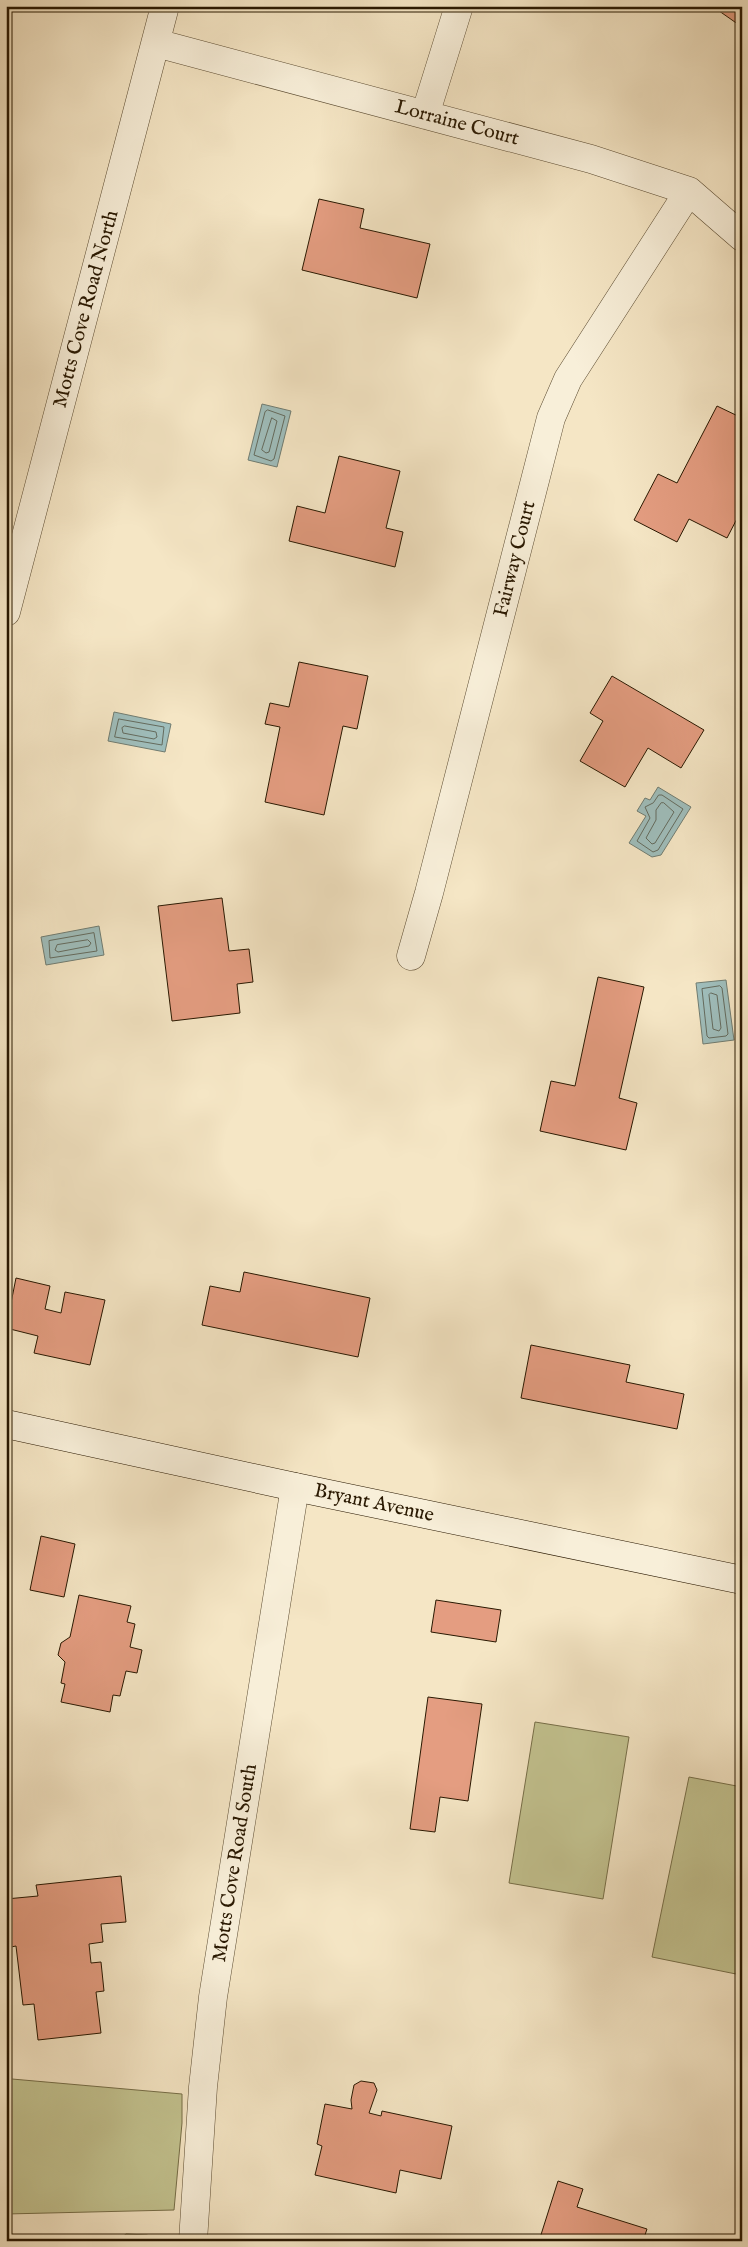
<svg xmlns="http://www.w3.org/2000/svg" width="748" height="2247" font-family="'IM FELL English',serif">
<rect width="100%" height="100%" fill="#f5e6c5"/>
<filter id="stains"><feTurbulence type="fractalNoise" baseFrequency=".004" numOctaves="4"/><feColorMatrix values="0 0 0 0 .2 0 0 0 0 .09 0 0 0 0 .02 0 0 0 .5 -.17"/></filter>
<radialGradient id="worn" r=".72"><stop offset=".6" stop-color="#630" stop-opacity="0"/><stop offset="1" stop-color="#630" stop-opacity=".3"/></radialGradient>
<path fill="#c3c390" stroke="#766e48" d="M535 1722 629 1737 603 1899 509 1883Z
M689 1777 742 1787V1946L736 1974 652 1957Z
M6 2069 12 2079 182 2094V2123L174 2210 6 2214Z
M126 2234 147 2235 160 2241H117Z"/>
<path fill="#9fbebc" stroke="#707c71" d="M262 404 291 411 277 467 248 460Z
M114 712 171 724 165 752 108 741Z
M658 787 691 807 661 855 652 857 629 843 646 816 637 811 645 798 650 800Z
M99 926 104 955 46 965 41 937Z
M726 980 734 1040 703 1044 696 983Z"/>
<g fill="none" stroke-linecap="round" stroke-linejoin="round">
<path stroke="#646b5e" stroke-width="1" d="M268 410 285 416 274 459 271 461 254 455 265 412Z
M272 418 277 421 269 452 266 453 262 450Z
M119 719 164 727 162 745 115 737Z
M125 726 156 732 157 737 154 739 123 733 122 728Z
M659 795H662L683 809 658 850 653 852 637 841 650 818 645 807 653 803Z
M664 803 674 812 655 843 652 844 646 838 656 820V810L661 803Z
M94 933 97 951 50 958 49 941Z
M88 940 91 943 89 946 58 952 55 950 57 945Z
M720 986 722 988 728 1034 726 1036 709 1038 707 1036 702 989Z
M711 993 717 995 721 1028 719 1031 713 1029 709 995Z"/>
</g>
<path fill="#e49d81" stroke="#291801" d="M712 6H742V27Z
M319 199 364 209 360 228 430 244 417 298 302 270Z
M717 406 742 418V509L727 538 689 519 677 542 634 520 658 474 677 483Z
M339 456 400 471 386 528 403 532 395 567 289 541 297 506 325 513Z
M299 662 368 676 357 729 343 726 324 815 265 802 280 727 265 724 270 703 289 707Z
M612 676 704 730 681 768 648 748 625 787 580 761 603 721 590 713Z
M222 898 229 951 249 949 253 982 237 984 240 1013 172 1021 158 906Z
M598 977 644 987 619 1098 637 1103 626 1150 540 1131 551 1081 575 1086Z
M244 1272 370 1298 358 1357 202 1325 210 1286 240 1292Z
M16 1278 50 1286 45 1309 61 1313 65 1292 105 1300 90 1365 34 1353 38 1336 6 1328Z
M531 1345 630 1365 626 1382 684 1394 677 1429 521 1398Z
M41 1536 75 1544 64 1597 30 1590Z
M79 1595 131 1606 127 1622 135 1624 130 1647 142 1650 137 1673 126 1671 120 1696 113 1695 110 1712 61 1702 65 1684 61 1683 65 1662 58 1655 61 1643 70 1637Z
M436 1600 501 1610 496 1642 431 1632Z
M428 1697 482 1704 468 1801 440 1797 435 1832 410 1829Z
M121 1876 126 1922 101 1924 103 1942 89 1944 91 1963 101 1962 104 1991 96 1992 101 2033 38 2040 34 2004 23 2005 16 1946 11 1947 6 1899 38 1896 36 1885Z
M361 2081 374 2083 377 2090 369 2113 381 2116 382 2111 452 2126 441 2179 400 2170 396 2193 315 2175 322 2146 317 2144 325 2104 352 2109 351 2100 354 2085Z
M558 2181 583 2189 577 2207 647 2229 643 2241H539Z"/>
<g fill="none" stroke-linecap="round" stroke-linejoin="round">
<defs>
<path id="minor" d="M156 43 591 159 689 191 742 237
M425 115 459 6
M6 612 165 6
M411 956 429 893 551 418 568 379 689 191
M193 2241 203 2087 213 1997 295 1487"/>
<path id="secondary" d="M6 1424 295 1487 742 1580"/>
</defs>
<use href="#minor" stroke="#5c4c32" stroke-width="29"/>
<use href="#secondary" stroke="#291801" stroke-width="29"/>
<use href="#minor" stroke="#f8efd9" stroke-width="28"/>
<use href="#secondary" stroke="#f8efd9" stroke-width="28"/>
</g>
<g text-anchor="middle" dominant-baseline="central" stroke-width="4" stroke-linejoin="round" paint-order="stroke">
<g font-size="20" fill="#291801" stroke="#f8efd9">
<text transform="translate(457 123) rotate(15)">Lorraine Court</text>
<text transform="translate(86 309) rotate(-75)">Motts Cove Road North</text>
<text transform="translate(515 559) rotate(-76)">Fairway Court</text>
<text transform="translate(374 1503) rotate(12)">Bryant Avenue</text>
<text transform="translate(235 1863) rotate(-81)">Motts Cove Road South</text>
</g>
</g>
<rect width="748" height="2247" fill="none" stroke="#f5e6c5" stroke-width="25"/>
<rect x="8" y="8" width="733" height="2232" fill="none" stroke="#291801" stroke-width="2.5"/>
<rect x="12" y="12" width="723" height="2222" fill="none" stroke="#291801"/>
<rect width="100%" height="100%" filter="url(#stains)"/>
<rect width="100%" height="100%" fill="url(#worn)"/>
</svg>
